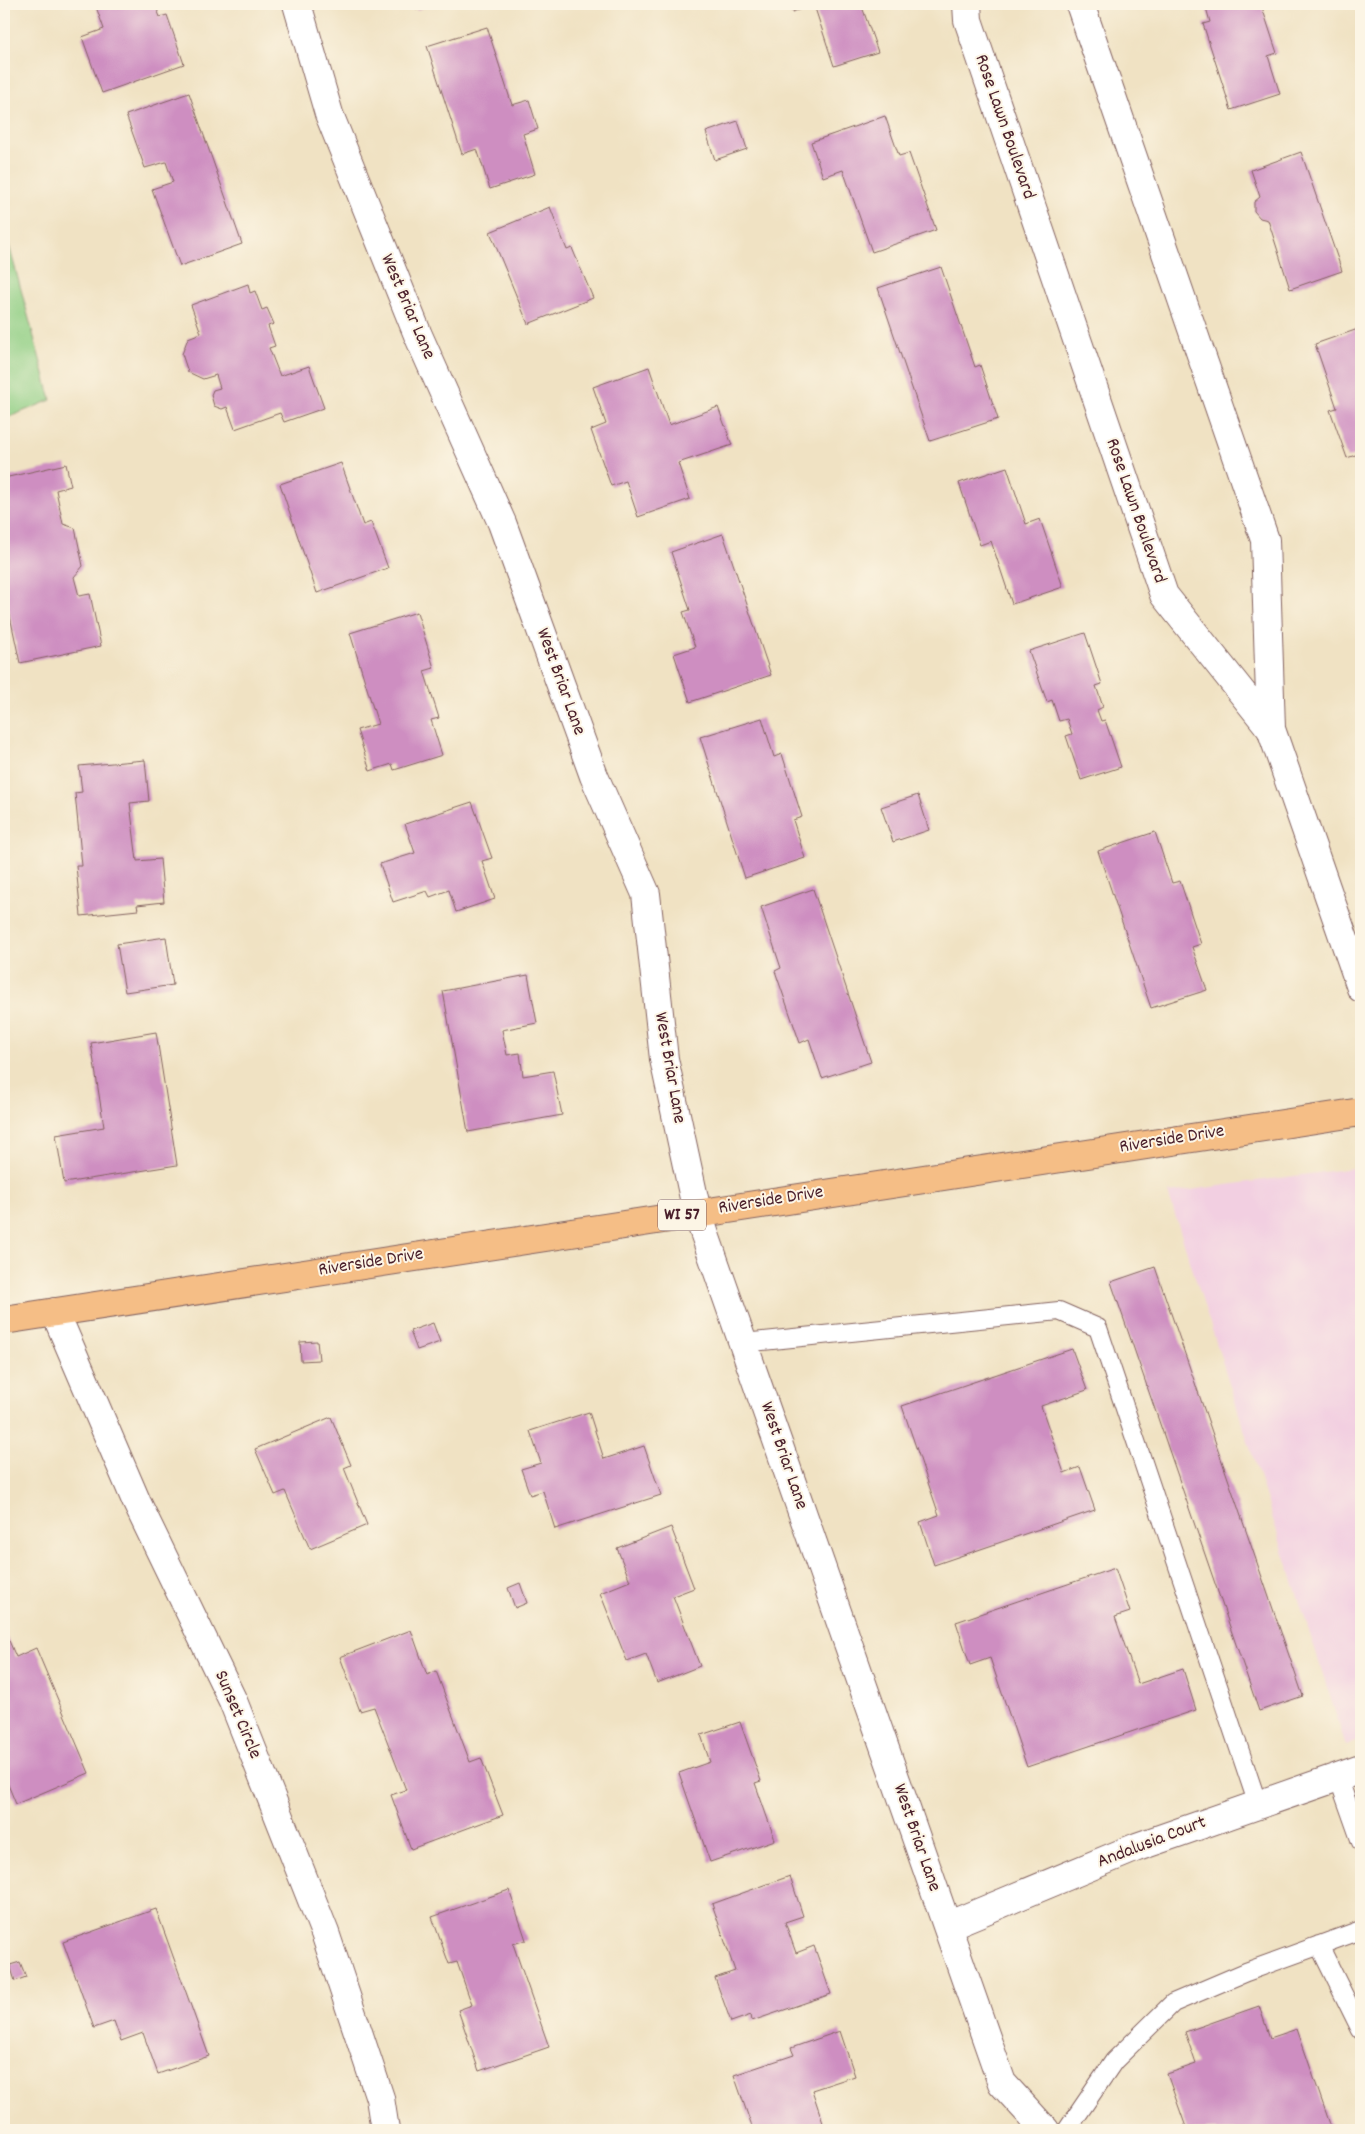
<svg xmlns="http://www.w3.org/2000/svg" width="1365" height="2134" font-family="Dekko,sans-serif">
<rect width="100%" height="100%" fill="#fcf5e5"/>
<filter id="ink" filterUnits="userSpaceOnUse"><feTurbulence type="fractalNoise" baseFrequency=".02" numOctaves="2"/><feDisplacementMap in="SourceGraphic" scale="10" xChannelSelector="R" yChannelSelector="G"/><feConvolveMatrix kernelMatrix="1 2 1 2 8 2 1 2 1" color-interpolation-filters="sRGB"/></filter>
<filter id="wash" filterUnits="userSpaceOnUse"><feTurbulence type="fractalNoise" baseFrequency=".0096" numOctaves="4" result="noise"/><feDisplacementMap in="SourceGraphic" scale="20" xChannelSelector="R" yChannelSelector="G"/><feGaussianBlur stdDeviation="1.12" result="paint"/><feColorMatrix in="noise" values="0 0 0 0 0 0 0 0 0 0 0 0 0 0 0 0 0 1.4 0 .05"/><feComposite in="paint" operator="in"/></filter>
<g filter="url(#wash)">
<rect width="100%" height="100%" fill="#f0e2c3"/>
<path fill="#f2cfe1" d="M1361 1167V1740L1346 1746 1168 1193Z"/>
<path fill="#91cf85" stroke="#6e7758" d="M4 227 51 400 4 419Z"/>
<g id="blocks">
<path fill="#ce8ec1" d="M95 4H155L160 17 167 15 184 64 102 93 82 37 104 29Z
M414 4H434L416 10Z
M790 4H861L878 52 834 66 814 5 792 12Z
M1205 4H1261L1277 53 1268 56 1280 94 1231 110 1203 24 1210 22Z
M487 27 512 105 529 100 538 129 523 134 535 174 490 189 477 149 462 154 427 46Z
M189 93 242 244 180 266 152 189 173 182 166 162 145 168 126 115Z
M885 116 899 156 909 153 936 230 872 252 843 170 823 177 811 142Z
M738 121 747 149 715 160 706 132Z
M1301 152 1342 271 1290 289 1268 220 1260 218 1254 211V202L1260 197 1251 170Z
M550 207 567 250 572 248 593 298 528 324 490 232Z
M941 267 975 367 980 365 998 419 930 441 878 288Z
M248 284 250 293 255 291 262 310 267 308 274 324 268 326 275 346 269 348 280 376 309 366 324 408 284 422 280 413 235 429 227 407 222 409 214 406 211 395 213 390 220 388 216 375 203 379 188 372 182 354 188 338 201 333 191 305Z
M1361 328V453L1347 458 1330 410 1337 408 1315 344Z
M649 367 669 425 718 407 732 445 678 463 690 499 638 517 626 481 611 486 591 430 606 424 593 387Z
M341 463 363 525 371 522 388 568 317 593 280 484Z
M66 464 71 486 56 490 63 524 75 528 83 566 74 577 79 596 90 594 101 646 20 663 4 588V478Z
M1007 467 1026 524 1040 519 1063 587 1012 604 991 541 980 545 959 483Z
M723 534 771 675 690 702 674 654 695 647 683 612 690 610 671 552Z
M417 612 434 668 424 671 439 718 431 720 442 755 394 770 392 764 370 771 357 730 378 724 350 633Z
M1085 633 1102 684 1096 686 1103 707 1097 710 1101 721 1105 720 1121 767 1081 780 1066 736 1072 734 1067 719 1059 721 1052 700 1047 702 1029 651Z
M762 718 774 757 782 754 802 817 793 820 805 858 745 878 700 737Z
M145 760 149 801 130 803 137 861 160 859 164 902 137 905 138 910 81 916 76 866H82L75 793 82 792 79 766Z
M918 795 929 830 893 842 881 807Z
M472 802 492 858 482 861 495 899 456 912 449 890 430 897 427 891 393 902 380 864 415 853 405 824Z
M1155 832 1172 883 1180 881 1201 944 1192 947 1207 990 1151 1008 1098 851Z
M813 889 871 1062 822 1078 809 1039 800 1043 775 971 781 968 761 907Z
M166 937 173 985 125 992 117 944Z
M528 975 537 1023 502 1030 507 1055 520 1053 523 1076 553 1071 562 1115 468 1132 443 991Z
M156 1032 177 1165 64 1183 56 1135 104 1127 91 1043Z
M1155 1267 1303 1696 1259 1711 1111 1282Z
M433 1323 440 1342 417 1350 410 1331Z
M317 1341 319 1360 301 1361 300 1342Z
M1072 1349 1087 1390 1041 1406 1064 1473 1080 1467 1095 1510 934 1565 920 1522 939 1515 902 1406Z
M589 1412 604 1459 644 1446 661 1495 555 1529 543 1491 530 1495 521 1469 541 1463 530 1431Z
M331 1417 351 1465 344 1468 367 1525 310 1549 285 1491 275 1495 255 1449Z
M671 1527 694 1588 673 1596 700 1666 657 1683 646 1654 627 1661 600 1593 630 1581 617 1548Z
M1115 1568 1130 1612 1115 1617 1138 1684 1183 1669 1196 1710 1027 1767 990 1658 970 1665 956 1622Z
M520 1583 527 1603 515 1608 508 1588Z
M4 1629 16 1657 36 1648 89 1773 16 1804 4 1775Z
M411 1630 427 1675 436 1671 470 1762 481 1758 503 1815 411 1849 391 1795 406 1790 374 1707 360 1711 340 1657Z
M740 1722 761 1781 755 1783 775 1840 710 1862 679 1773 710 1762 701 1735Z
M790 1876 803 1916 785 1922 796 1953 814 1946 831 1994 752 2021 751 2015 731 2022 715 1978 735 1971 712 1904Z
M509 1890 526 1940 513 1944 549 2047 479 2071 458 2010 472 2005 457 1962 449 1964 432 1917Z
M156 1909 209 2056 158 2074 143 2033 121 2041 114 2021 94 2028 63 1942Z
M20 1962 26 1977 15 1981 10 1965Z
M1259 2006 1270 2038 1297 2029 1332 2130H1187L1167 2074 1196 2064 1185 2032Z
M840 2031 855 2076 812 2090 825 2129 753 2130 734 2075 794 2055 791 2048Z
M634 2123 636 2130H609Z"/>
</g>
</g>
<g filter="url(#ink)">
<use href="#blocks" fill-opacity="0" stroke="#846360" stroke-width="1"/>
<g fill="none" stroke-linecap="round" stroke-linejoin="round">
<defs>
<path id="lane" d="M743 1343 1059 1311 1098 1328 1258 1805
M1338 1777 1361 1842
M1319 1945 1361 2030
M1067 2130 1114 2061 1173 2003 1246 1972 1361 1930"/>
<path id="street" d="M297 4 329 114 418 335 502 523 594 776 646 894 664 1059 697 1212 1002 2083 1045 2130
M967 4 968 20 1164 595 1271 729 1361 988
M1080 4 1265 540 1271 729
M55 1312 137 1503 233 1701 325 1933 380 2098 385 2130
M947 1926 1137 1847 1361 1769"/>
<path id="primary" d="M4 1320 1361 1112"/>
</defs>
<use href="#lane" stroke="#846360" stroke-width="20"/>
<use href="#street" stroke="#846360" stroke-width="30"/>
<use href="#primary" stroke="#846360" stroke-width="30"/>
<use href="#lane" stroke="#fff" stroke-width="18"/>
<use href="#street" stroke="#fff" stroke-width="28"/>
<use href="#primary" stroke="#f5be86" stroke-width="28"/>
</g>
</g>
<g text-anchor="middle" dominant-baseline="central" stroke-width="4" stroke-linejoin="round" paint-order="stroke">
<rect fill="#fcf5e5" stroke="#7f5f63" stroke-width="1" x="658" y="1199.5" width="48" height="31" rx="4"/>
<g font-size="18" font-weight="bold" fill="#4a1f2b">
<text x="682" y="1215">WI 57</text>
</g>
<g font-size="19" fill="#4a1f2b" stroke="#fcf5e5">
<text transform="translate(1004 127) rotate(71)">Rose Lawn Boulevard</text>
<text transform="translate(407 307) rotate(67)">West Briar Lane</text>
<text transform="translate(1135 511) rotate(71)">Rose Lawn Boulevard</text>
<text transform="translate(560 682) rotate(70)">West Briar Lane</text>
<text transform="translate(669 1068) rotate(80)">West Briar Lane</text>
<text transform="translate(1172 1140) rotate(-9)">Riverside Drive</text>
<text transform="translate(771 1201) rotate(-9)">Riverside Drive</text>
<text transform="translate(371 1263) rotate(-9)">Riverside Drive</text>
<text transform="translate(783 1456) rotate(71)">West Briar Lane</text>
<text transform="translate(237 1715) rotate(67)">Sunset Circle</text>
<text transform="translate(916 1838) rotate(71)">West Briar Lane</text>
<text transform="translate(1152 1843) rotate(-21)">Andalusia Court</text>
</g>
</g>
<rect width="1365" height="2134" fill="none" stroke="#fcf5e5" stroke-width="20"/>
</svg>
